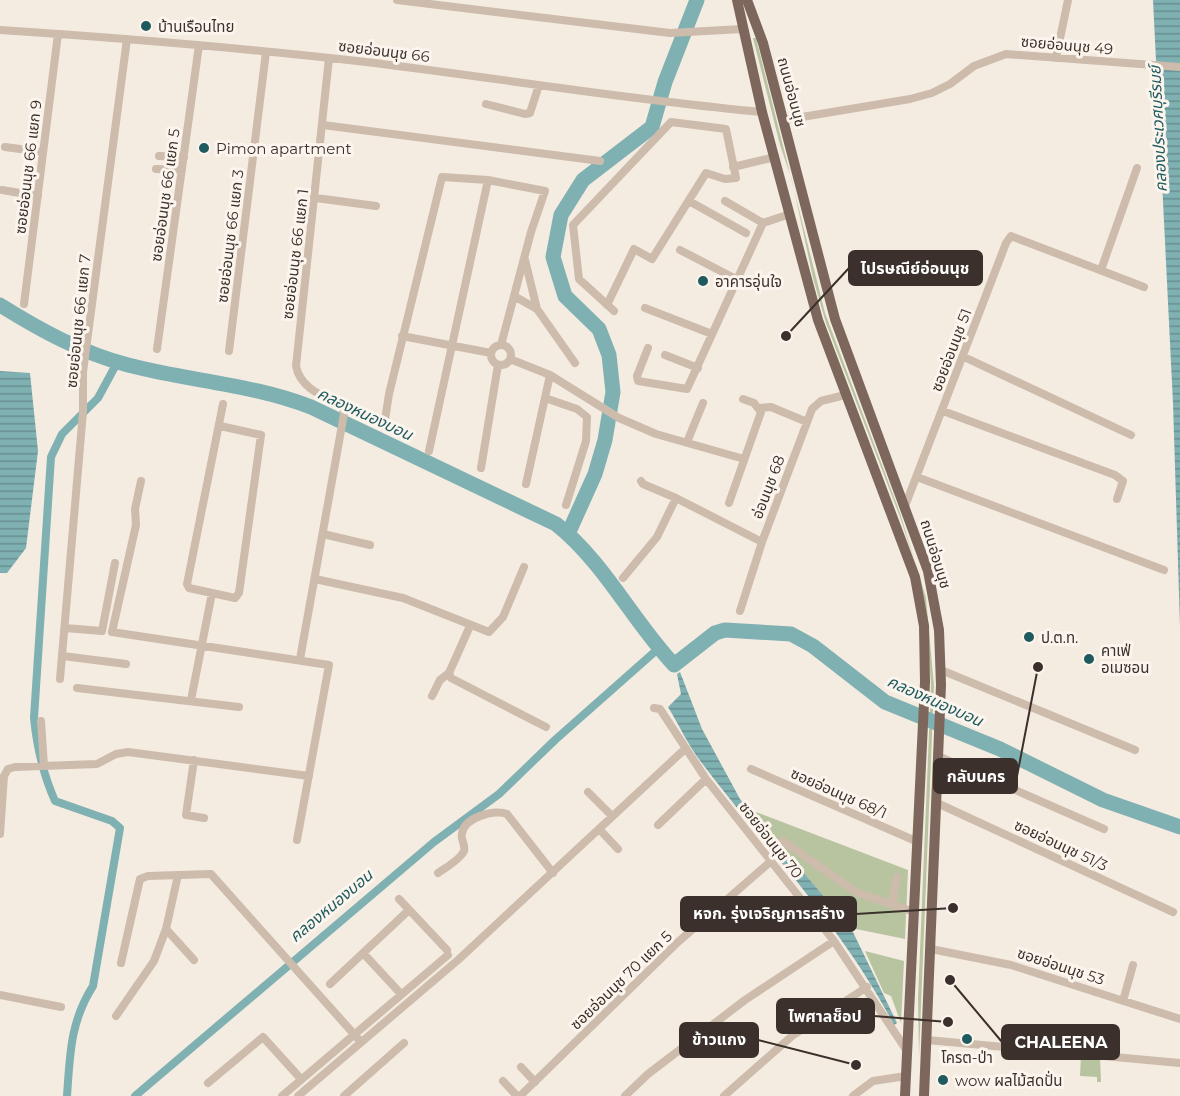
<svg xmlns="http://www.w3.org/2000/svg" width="1180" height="1096" font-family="Montserrat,'Noto Sans Thai',sans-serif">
<defs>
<pattern id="water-rules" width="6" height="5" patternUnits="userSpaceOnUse" patternTransform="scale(1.5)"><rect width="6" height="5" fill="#7fb0b2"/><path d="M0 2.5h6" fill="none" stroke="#699091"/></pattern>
</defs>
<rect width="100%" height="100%" fill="#f4ebe1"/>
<path fill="#b8c4a0" d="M753 38H756L825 313 900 513 926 598 934 686 919 1056 918 999 931 685 926 614 915 562 900 517 826 323 813 278 792 180 780 145Z
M748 809 908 870 905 939 851 928Z
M865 951 904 961 901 1023 891 996 884 993Z
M1081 1055 1100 1057 1101 1082H1097V1077L1080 1076Z"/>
<path fill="url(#water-rules)" d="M1153 0H1180V626L1173 403Z
M0 371 30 373 38 451 26 548 7 573H0Z
M680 672 702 729 740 799 851 928 897 1023 894 1025C843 927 767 849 701 762 688 745 679 725 668 707L681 694 677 674Z"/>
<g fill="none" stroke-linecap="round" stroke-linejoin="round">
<path stroke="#7fb0b2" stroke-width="8" d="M67 1096C70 1055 70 1022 93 986L120 828 112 821 55 801C43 774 37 748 34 718L51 457 62 434 98 398 118 361
M135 1096 434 842 499 794 555 740 659 648"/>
<path stroke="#7fb0b2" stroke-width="15" d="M0 305C40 330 82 353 128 365 189 381 252 384 311 407L556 524C604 562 632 620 674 665L715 633 725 630 791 634 813 646 885 702 1000 749 1103 800 1180 827
M568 534 595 474 605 440 613 392 609 355 599 329 565 296 553 257 561 215 583 180 652 127 665 82 697 0"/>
<path stroke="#cdbbac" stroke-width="8" d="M397 0 670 33 742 29
M0 30C122 38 244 48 366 62 498 78 630 100 762 112
M1056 58 1068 0
M486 104 525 114 530 113 539 85
M784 120 910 99 932 93 950 84 974 66 1006 54 1180 67
M323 125 600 161
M5 147 43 152
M159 156 184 157
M733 167 775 157
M156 169 182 170
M2 190 38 196
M316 198 376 206
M689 201 746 233
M725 201 763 223
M680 250 736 279
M525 260 537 309
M1101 270 1137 168
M514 296 537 309 575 363
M24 304 58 34
M607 305 634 249 652 259 706 173 725 179 736 178 726 129 671 122 573 225 579 279 614 311
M645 308 712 334
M402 336 491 353
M491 355a10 10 0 1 1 20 0a10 10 0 1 1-20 0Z
M648 348 637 376 638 381 687 389 763 223 790 214
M157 349 199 45
M229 351 266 52
M665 355 698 368
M964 357 1131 435
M510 359 550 375 619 418 656 434 744 459
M545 398 577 409 587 417 586 441 566 505
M760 408 771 407 807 422
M943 411 1115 475 1123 481 1117 499
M220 426 261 435 239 593 235 598 189 588 187 584 223 404
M384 426 389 394 442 177 488 180 545 191 531 232 501 345
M687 442 703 403
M429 451 488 180
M481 468 498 365
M917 477 1164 570
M141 481 135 509 136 525 112 632 329 665 297 840
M641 481 643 484 676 498 762 542
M526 484 550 375
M729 503 761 412 754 403 743 399
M905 506 1006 243 1011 236 1144 287
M323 534 370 545
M623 578 657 537 676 498
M315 579 403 598 489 632 503 617 524 567
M740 611 762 542 812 409 821 401 845 395
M470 626 449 673 451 678 546 727
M65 628 102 631 115 563
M63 656 126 664
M300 659 344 414 342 406C323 396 300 388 296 366L329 58
M941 670 1135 750
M60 679 83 412V372L127 39
M77 688 239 707
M432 696 440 680 449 673
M191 700 212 593
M654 708 660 709 706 779 834 941 907 1051
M41 721 44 766
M940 757 1104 829
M194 760 186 815 204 818
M751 769 918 842
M588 792 612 816
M937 803 1173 912
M658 825 706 779
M599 829 618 849
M0 834 4 776 8 769 15 767 97 764 116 754 128 752 309 776
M783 841 856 892 914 912
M438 873C445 868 460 860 464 851 466 845 460 839 462 833 465 817 495 809 507 814L553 873
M178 875 166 929 194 960
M399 899 447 950
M892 904 897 877
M931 949 1011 965 1180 1019
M363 953 401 994
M121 963 140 879 148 876 211 874 361 1042
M330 984 409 910
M0 995 61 1007
M1123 1001 1133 965
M116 1016 154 961 166 929
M927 1040 1180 1063
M521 1067 535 1082
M503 1081 517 1096
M208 1083 263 1037 301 1079
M282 1096 448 955
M298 1096 458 960 686 748
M344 1096 404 1043
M520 1096 678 942 770 862
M625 1096 648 1074 745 1000 834 941
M724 1096 792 1036 867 987
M853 1096 873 1081 906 1076"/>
<path stroke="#7d675c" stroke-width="10" d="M737 0 762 112 818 320 915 577 924 626 925 682 905 1096
M747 0 763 43 835 319 928 571 939 630 941 685 924 1096"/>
</g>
<g fill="#1f5a5e" stroke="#fbf5ee" stroke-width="2">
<circle cx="146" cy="26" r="6"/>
<circle cx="204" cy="148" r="6"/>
<circle cx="703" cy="281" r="6"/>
<circle cx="1029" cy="637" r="6"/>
<circle cx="1089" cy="659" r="6"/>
<circle cx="967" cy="1039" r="6"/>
<circle cx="943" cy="1080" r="6"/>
</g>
<g text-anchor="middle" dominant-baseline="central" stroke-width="6" stroke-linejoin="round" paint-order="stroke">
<g font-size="15" fill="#3b302b" stroke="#fbf5ee" text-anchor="start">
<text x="158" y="26">บ้านเรือนไทย</text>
<text x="216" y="148">Pimon apartment</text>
<text x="715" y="281">อาคารอุ่นใจ</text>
<text x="1041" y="637">ป.ต.ท.</text>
<text x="1101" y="650">คาเฟ่<tspan x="1101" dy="17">อเมซอน</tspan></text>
<text x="967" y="1057" text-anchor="middle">โครต-ป่า</text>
<text x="955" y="1080">wow ผลไม้สดปั่น</text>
</g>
<g font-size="15" fill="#3b302b" stroke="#fbf5ee">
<text transform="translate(1067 45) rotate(5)">ซอยอ่อนนุช 49</text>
<text transform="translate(384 51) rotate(7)">ซอยอ่อนนุช 66</text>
<text transform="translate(792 92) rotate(75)">ถนนอ่อนนุช</text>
<text transform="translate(28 167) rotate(-83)">ซอยอ่อนนุช 66 แยก 9</text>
<text transform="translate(165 195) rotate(-82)">ซอยอ่อนนุช 66 แยก 5</text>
<text transform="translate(230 236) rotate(-83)">ซอยอ่อนนุช 66 แยก 3</text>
<text transform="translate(295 254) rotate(-83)">ซอยอ่อนนุช 66 แยก 1</text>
<text transform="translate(78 321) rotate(-84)">ซอยอ่อนนุช 66 แยก 7</text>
<text transform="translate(951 350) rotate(-69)">ซอยอ่อนนุช 51</text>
<text transform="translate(768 487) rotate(-69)">อ่อนนุช 68</text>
<text transform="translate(936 554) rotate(73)">ถนนอ่อนนุช</text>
<text transform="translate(839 793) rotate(24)">ซอยอ่อนนุช 68/1</text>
<text transform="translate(771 840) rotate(52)">ซอยอ่อนนุช 70</text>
<text transform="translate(1061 845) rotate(25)">ซอยอ่อนนุช 51/3</text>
<text transform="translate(1061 966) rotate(18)">ซอยอ่อนนุช 53</text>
<text transform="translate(621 980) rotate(-44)">ซอยอ่อนนุช 70 แยก 5</text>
</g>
<g font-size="16" font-style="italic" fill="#1f5a5e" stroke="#fbf5ee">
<text transform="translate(1158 129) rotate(-93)">คลองประเวศบุรีรมย์</text>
<text transform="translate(365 414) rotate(25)">คลองหนองบอน</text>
<text transform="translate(935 701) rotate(24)">คลองหนองบอน</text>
<text transform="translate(331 906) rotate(-40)">คลองหนองบอน</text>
</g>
</g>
<path fill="none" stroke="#3b302b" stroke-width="2" d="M786 336L849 268M1038 667L1017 776M953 908L856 914M948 1022L874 1016M856 1065L758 1040M950 980L1002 1042"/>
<g fill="#3b302b" stroke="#fbf5ee" stroke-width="2">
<circle cx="786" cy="336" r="6"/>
<circle cx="1038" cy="667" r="6"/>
<circle cx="953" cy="908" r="6"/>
<circle cx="948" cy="1022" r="6"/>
<circle cx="856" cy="1065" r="6"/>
<circle cx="950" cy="980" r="6"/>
</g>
<g fill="#3b302b" stroke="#3b302b" stroke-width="2">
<rect x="849" y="251" width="133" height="34" rx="6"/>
<rect x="934" y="759" width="83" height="34" rx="6"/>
<rect x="681" y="897" width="175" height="34" rx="6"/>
<rect x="777" y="999" width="97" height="34" rx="6"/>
<rect x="680" y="1023" width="78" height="34" rx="6"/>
<rect x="1002" y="1025" width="117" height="34" rx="6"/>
</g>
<g font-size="16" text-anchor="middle" font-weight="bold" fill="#fff">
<text x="915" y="274">ไปรษณีย์อ่อนนุช</text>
<text x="976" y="782">กลับนคร</text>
<text x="769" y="919">หจก. รุ่งเจริญการสร้าง</text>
<text x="825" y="1022">ไพศาลช็อป</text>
<text x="719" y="1045">ข้าวแกง</text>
<text x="1061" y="1048">CHALEENA</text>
</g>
</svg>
